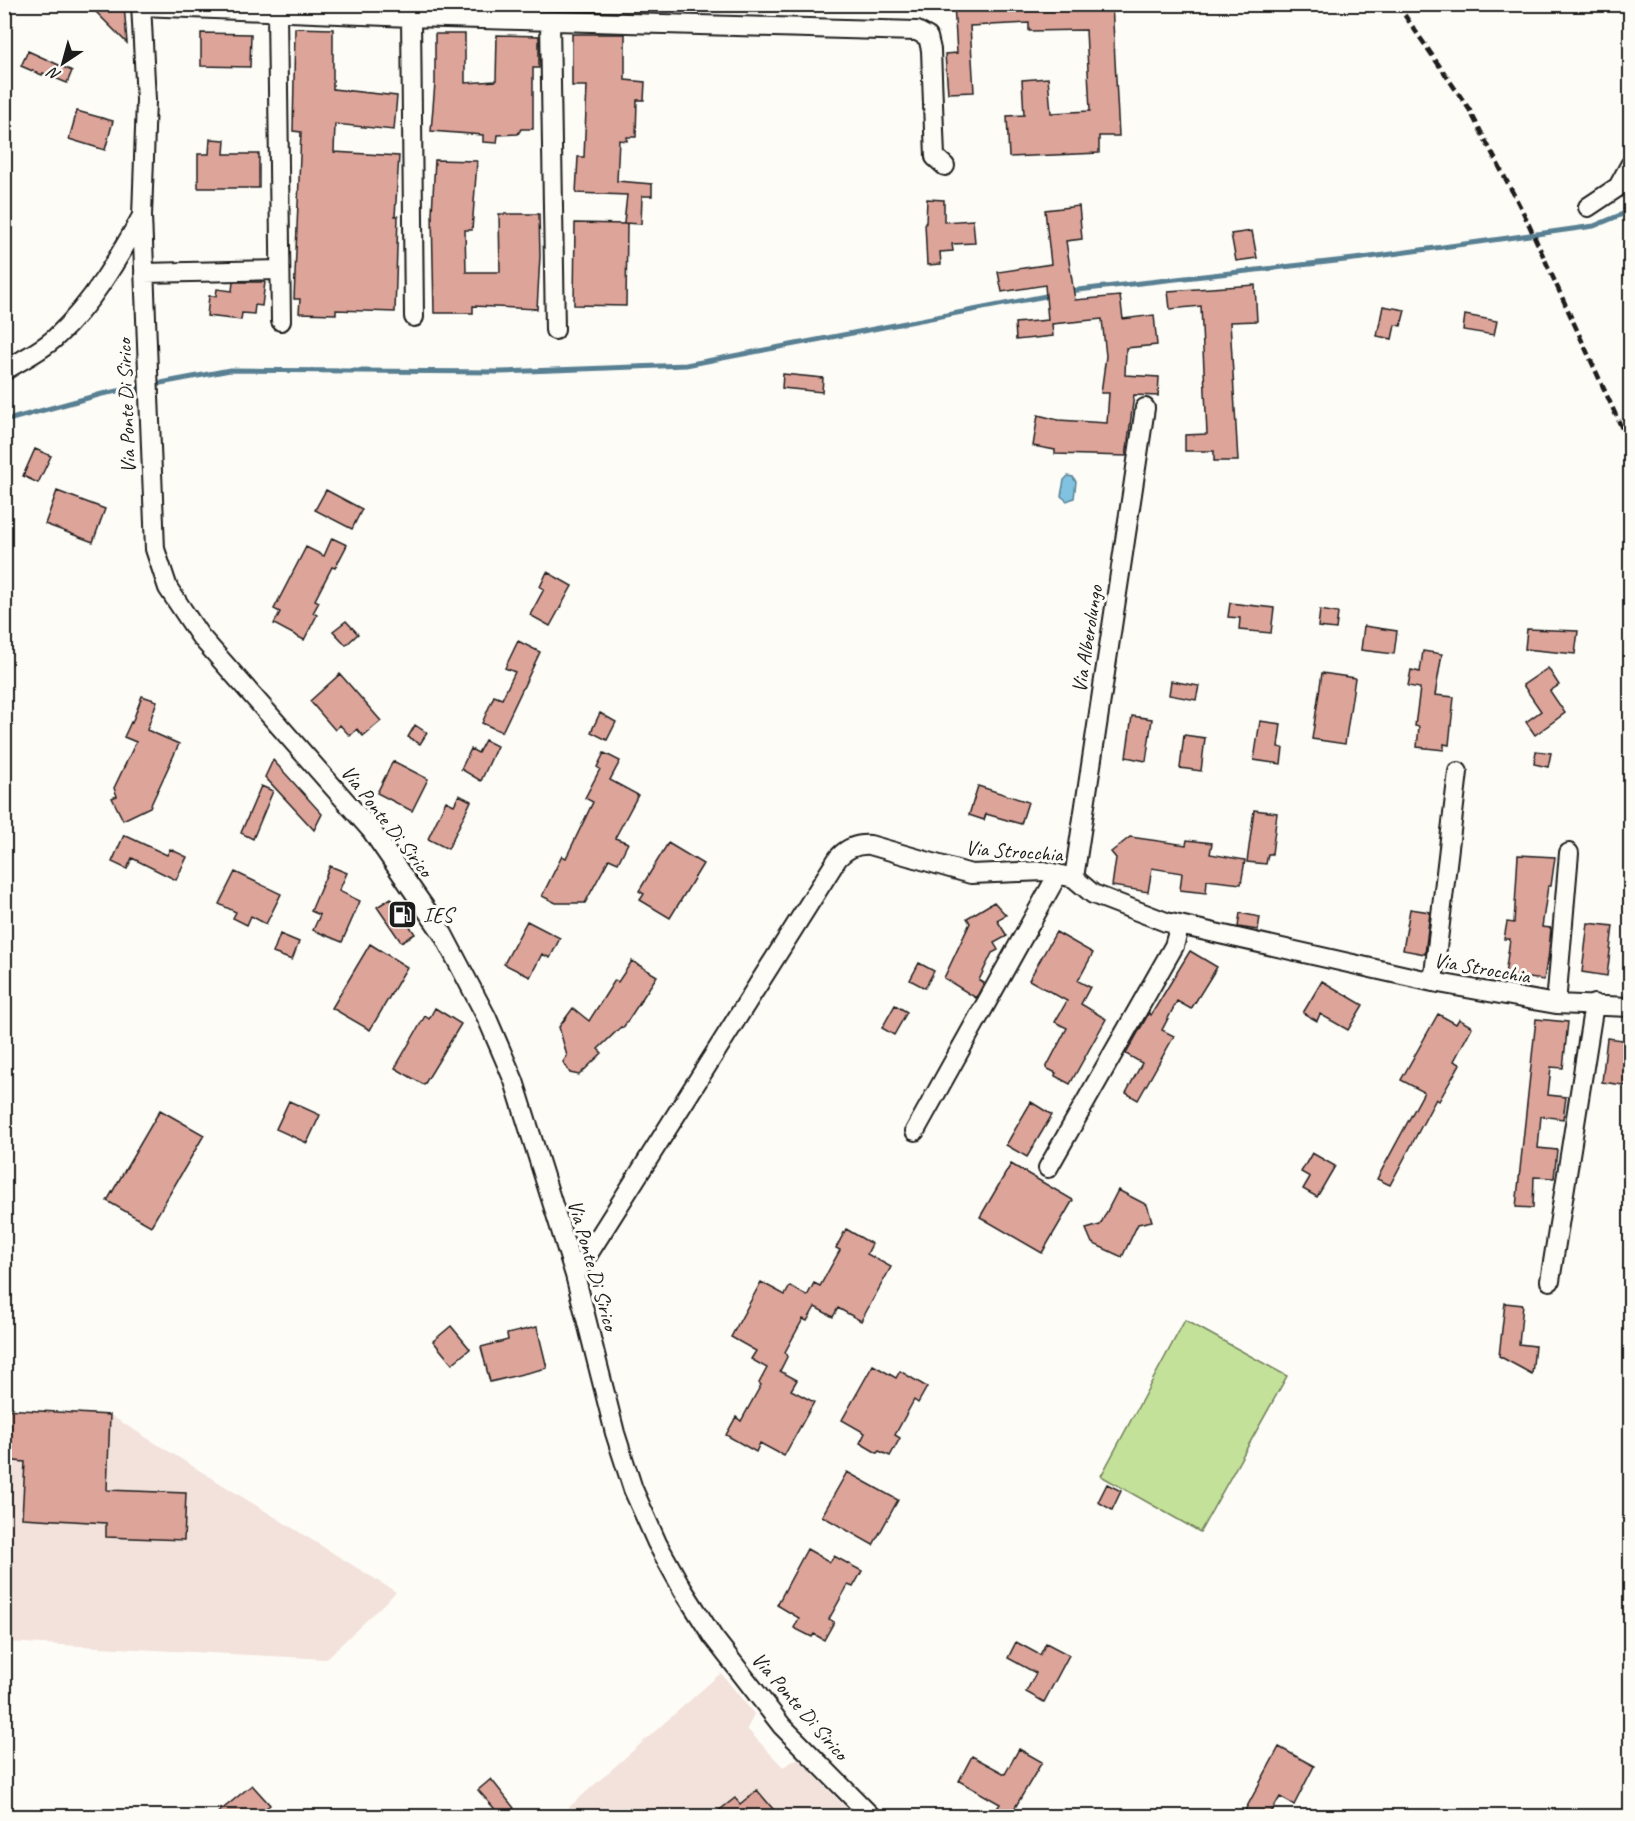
<svg xmlns="http://www.w3.org/2000/svg" width="1635" height="1821" font-family="Caveat,sans-serif">
<rect width="100%" height="100%" fill="#fdfcf7"/>
<filter id="ink" filterUnits="userSpaceOnUse"><feTurbulence type="fractalNoise" baseFrequency=".0167" numOctaves="2"/><feDisplacementMap in="SourceGraphic" scale="12" xChannelSelector="R" yChannelSelector="G"/><feConvolveMatrix kernelMatrix="1 2 1 2 8 2 1 2 1" color-interpolation-filters="sRGB"/></filter>
<g filter="url(#ink)">
<path fill="#f3e2db" d="M4 1410 110 1415 396 1592 326 1659 5 1642Z
M721 1673 754 1714 747 1729 783 1767 798 1758 854 1816H559Z"/>
<path fill="#c3e199" stroke="#707e5a" stroke-width="1.5" d="M1185 1320 1287 1376 1200 1532 1101 1476Z"/>
<path fill="#80c2e0" stroke="#588092" stroke-width="1.5" d="M1068 476 1073 477 1076 482 1074 498 1067 501 1061 496 1064 480Z"/>
<g fill="none" stroke-linecap="round" stroke-linejoin="round">
<path stroke="#588092" stroke-width="5" d="M1069 291 1363 258 1594 226 1630 211
M4 421 102 394 230 370 501 372 686 365 1051 295"/>
</g>
<path fill="#dda49a" stroke="#1c1c1c" stroke-width="1.5" d="M88 4H124L127 43Z
M954 4H1112L1119 136H1099V153L1009 157 1007 116 1024 115 1022 80 1048 78 1051 113 1090 111 1086 30 1029 31V23L970 26 974 92 948 93 945 54 957 53Z
M295 28 333 29V89L397 96 394 130 335 124 334 152 399 156 395 216H398L395 312 336 310V314L299 313 300 299H294L301 132 293 131Z
M201 33 251 34 250 67 201 66Z
M435 34H465V83L496 81 497 35 539 36V68H533V129H521L518 134 498 135 497 143 483 142V135L431 131 435 83Z
M572 34H625V80L645 82 644 100H637L636 137H627V141L619 140 617 181 652 184V196H642L641 224 624 223 627 195 576 193 578 157H584L587 86H572Z
M28 51 72 71 67 83 43 73 42 75 21 66Z
M77 111 113 121 105 150 69 139Z
M210 139 225 140 224 154H259V188H198V154H209Z
M435 160 477 161 472 230H465L466 272H500L499 214H539L540 256 537 309 473 306V313H434L432 213Z
M927 199 944 200V222L973 220 975 243 952 244 953 251 940 252 941 264 927 265 925 223H926Z
M1079 206 1082 239 1066 241 1075 300 1120 296 1123 319 1154 315 1157 345 1126 348 1125 375 1159 377 1158 396 1134 395 1126 456 1055 454V450L1033 446 1038 415 1058 420 1107 423 1109 393H1101L1106 356 1102 319 1052 324 1053 336 1016 340 1015 323 1048 320 1045 285 1002 292 998 272 1051 264 1045 210Z
M575 223 627 224 626 306 574 305Z
M1252 231 1257 258 1236 261 1231 234Z
M233 282H265L262 306 255 305 254 314 242 313 241 320 207 316 209 296H216L217 289 232 291Z
M1255 285 1257 321 1230 322 1238 461H1214V451H1185V435L1207 434 1201 306 1170 309 1168 291Z
M1383 306 1405 310 1401 326 1395 325 1392 339 1377 336Z
M1465 315 1497 321 1494 335 1463 330Z
M783 374 823 378 822 392 782 388Z
M35 449 51 456 38 483 23 476Z
M326 490 362 509 352 529 315 510Z
M57 491 105 509 93 542 45 524Z
M332 538 347 545 335 568 332 567 315 600 319 602 313 613 317 615 304 640 274 624 280 612 274 609 306 547 324 556Z
M547 572 572 586 550 626 530 615 544 589 540 587Z
M1230 603 1274 608 1271 633 1239 630 1240 618 1228 617Z
M1320 610 1338 613 1336 629 1318 627Z
M346 621 358 634 346 645 333 631Z
M1364 626 1397 631 1394 654 1361 650Z
M1527 629 1578 631 1575 654 1525 649Z
M518 641 540 652 502 732 482 723 494 696 502 699 515 672 505 668Z
M1423 651 1442 654 1435 695 1454 697 1449 745 1444 744V750L1417 747 1419 727 1415 726 1420 688 1408 686 1411 670 1420 672Z
M1548 668 1559 685 1550 691 1565 713 1535 735 1526 722 1541 711 1523 685Z
M1322 673 1355 678 1345 744 1312 739Z
M340 674 381 721 363 736 357 729 350 736 340 725 335 730 310 701Z
M1171 681 1199 686 1196 700 1169 695Z
M142 696 157 701 147 730 179 744 150 807 123 820 112 798 117 796 114 788 136 742 124 737 131 722 132 723Z
M600 713 616 722 607 740 591 732Z
M1132 716 1152 719 1146 761 1126 757Z
M1260 721 1281 724 1278 747 1283 748 1281 764 1254 760Z
M415 725 427 733 420 744 408 737Z
M1184 735 1205 738 1201 771 1180 768Z
M485 740 497 746 481 781 461 769 471 749 478 753Z
M1536 751 1551 753 1548 767 1534 764Z
M604 753 620 761 610 780 638 795 615 838 628 843 618 863 609 859 585 903H556L542 896 562 856 566 858 593 802 585 798 600 769 597 767Z
M273 760 322 814 314 830 265 777Z
M393 761 428 779 412 811 377 793Z
M261 786 273 791 253 839 241 833Z
M978 786 1028 802 1021 824 986 814 984 820 969 815Z
M459 795 471 801 448 849 428 839 446 801 454 805Z
M1254 810 1277 813 1272 854H1268L1266 864 1247 862Z
M124 835 167 855 170 849 187 857 176 880 132 858 127 869 112 862Z
M1130 837 1186 845 1187 840 1212 843 1210 854 1245 860 1241 884 1207 880 1206 893 1180 890 1182 873 1152 868 1148 892 1112 886 1116 858 1111 852Z
M668 843 703 864 670 918 640 900 644 894 639 891Z
M1518 855 1555 857 1551 886H1548L1542 927 1551 928 1548 961 1547 960 1544 980 1505 975 1510 939H1504L1507 922 1514 923Z
M330 866 347 873 339 891 360 901 342 942 313 930 320 915 311 911Z
M235 872 281 894 266 924 251 916 247 925 233 918 236 912 219 904Z
M391 898 415 934 401 942 377 907Z
M994 902 1006 915 997 920 1007 936 994 943 998 950 992 953 979 980 984 983 976 998 944 978 970 923 967 918Z
M1410 909 1430 912 1425 954 1403 950Z
M1240 913 1260 917 1258 930 1238 927Z
M527 921 560 938 550 958 542 954 530 977 504 964Z
M1588 923 1613 926 1607 976 1582 972Z
M1056 932 1093 953 1078 981 1090 987 1081 1004 1106 1019 1070 1084 1055 1076 1056 1073 1046 1068 1067 1028 1055 1022 1067 1001 1029 980Z
M280 934 299 942 292 960 273 953Z
M370 944 407 967 370 1030 332 1008Z
M1190 951 1217 967 1191 1009 1177 1001 1162 1030 1174 1036 1138 1100 1126 1093 1142 1063 1126 1054 1149 1013 1151 1015Z
M632 961 657 976 623 1028 621 1027 598 1049 602 1053 579 1075 570 1073 563 1062 567 1056 559 1027 573 1008 589 1021 615 980 618 982Z
M919 963 934 971 925 988 910 980Z
M1322 981 1363 1005 1348 1030 1320 1014 1317 1021 1303 1013Z
M895 1005 907 1012 894 1035 882 1028Z
M435 1008 461 1024 424 1085 395 1068 425 1016 429 1019Z
M1438 1014 1456 1024 1459 1019 1472 1027 1454 1061 1460 1064 1439 1101 1436 1099 1390 1185 1377 1179 1424 1092 1401 1080Z
M1536 1019 1568 1022 1563 1068 1551 1067 1548 1095 1566 1097 1563 1119 1541 1116 1538 1148 1557 1150 1554 1178 1534 1177 1533 1208 1516 1207Z
M1607 1038 1630 1041V1086L1602 1082Z
M289 1101 320 1115 307 1143 276 1129Z
M1031 1102 1052 1115 1027 1157 1006 1145Z
M160 1110 204 1135 151 1226 107 1201Z
M1312 1153 1335 1166 1317 1197 1303 1189 1310 1177 1301 1172Z
M1011 1164 1073 1200 1042 1253 980 1217Z
M1118 1190 1147 1205 1152 1221 1138 1224 1122 1257 1092 1243 1086 1229 1100 1225Z
M846 1229 872 1244 867 1254 891 1267 861 1321 838 1308 833 1317 815 1307 807 1321 803 1319 785 1352 787 1357 780 1371 797 1380 791 1390 814 1402 784 1456 760 1443 756 1452 726 1435 736 1417 741 1421 761 1385 759 1383 767 1368 751 1359 756 1351 731 1337 761 1282 785 1295 790 1286 807 1296 814 1283 820 1286 840 1250 836 1248Z
M1505 1303 1523 1305 1519 1344 1535 1346 1532 1374 1499 1356Z
M451 1326 470 1349 452 1364 433 1341Z
M537 1327 547 1368 490 1382 481 1347 508 1340 507 1334Z
M873 1365 896 1378 900 1371 927 1387 918 1403 914 1400 895 1435 900 1438 890 1456 879 1451 877 1453 860 1443 865 1433 842 1420Z
M4 1409 110 1415 107 1490 186 1493 184 1540 106 1537V1523L22 1518 25 1462 4 1460Z
M847 1472 898 1500 873 1545 822 1516Z
M1107 1484 1121 1491 1112 1510 1098 1502Z
M807 1549 830 1562 834 1556 862 1571 853 1587 848 1585 829 1619 834 1622 824 1640 814 1634 812 1637 794 1628 799 1618 777 1605Z
M1016 1642 1040 1655 1046 1643 1069 1655 1044 1702 1026 1692 1036 1673 1008 1658Z
M1279 1747 1314 1766 1294 1805 1280 1797 1269 1816H1242Z
M1019 1749 1042 1762 1010 1816H992L1000 1804 959 1781 972 1756 1005 1774Z
M491 1779 514 1808 503 1816H501L478 1790Z
M252 1785 270 1805 256 1816H214Z
M757 1790 779 1816H712L735 1798 740 1804Z"/>
<g fill="none" stroke-linecap="round" stroke-linejoin="round">
<defs>
<path id="minor" d="M141 4 146 100 142 216 155 549 168 588 200 636 371 830 443 934 487 1018 514 1081 575 1275 615 1433 633 1489 657 1543 683 1590 713 1637 782 1726 871 1816
M141 6 411 17 917 31 928 37 931 50 935 157 945 166
M277 12 281 321
M411 17 414 317
M550 21 555 330
M1588 207 1618 187 1630 165
M144 273 280 270
M4 371C21 360 41 351 55 338 92 304 118 259 142 216
M1074 878 1145 408
M1433 982 1458 772
M1556 1004 1569 853
M915 1131 1058 874
M1048 1168 1174 946 1180 925
M575 1275 838 858C847 848 857 844 870 845L971 874 1044 871 1074 878 1093 894 1166 922 1433 982 1556 1004 1630 1007
M1550 1281 1594 1004"/>
</defs>
<use href="#minor" stroke="#1c1c1c" stroke-width="22"/>
<use href="#minor" stroke="#fdfcf7" stroke-width="18"/>
<path stroke="#1c1c1c" stroke-width="4.5" stroke-dasharray="9 4.5" stroke-linecap="butt" d="M1397 4 1469 109 1524 214 1630 446"/>
</g>
</g>
<defs>
<symbol id="fuel-square" viewBox="-11 -11 22 22"><rect x="-9" y="-9" width="18" height="18" rx="4" fill="#1c1c1c" stroke="#fdfcf7"/><path d="M-5.5-6h7V0h2V4h1.3V-2.5L3-4.5l.8-.8L6-3V5H2.5V1h-1V6h-7ZM-4.2-4.7v3.2H.2V-4.7Z" fill="#fff"/></symbol>
</defs>
<g fill-rule="evenodd">
<use href="#fuel-square" x="386" y="898" width="33" height="33"/>
</g>
<g text-anchor="middle" dominant-baseline="central" stroke-width="6" stroke-linejoin="round" paint-order="stroke">
<g font-size="21" fill="#1c1c1c" stroke="#fdfcf7">
<text transform="translate(126 406) rotate(-92)">Via Ponte Di Sirico</text>
<text transform="translate(1087 639) rotate(-81)">Via Alberolungo</text>
<text transform="translate(387 821) rotate(52)">Via Ponte Di Sirico</text>
<text transform="translate(1014 851) rotate(4)">Via Strocchia</text>
<text transform="translate(1482 968) rotate(10)">Via Strocchia</text>
<text transform="translate(593 1265) rotate(74)">Via Ponte Di Sirico</text>
<text transform="translate(800 1706) rotate(49)">Via Ponte Di Sirico</text>
</g>
<g font-size="21" fill="#1c1c1c" stroke="#fdfcf7" text-anchor="start">
<text x="423" y="915">IES</text>
</g>
</g>
<rect width="1635" height="1821" fill="none" stroke="#fdfcf7" stroke-width="24"/>
<rect x="12" y="12" width="1611" height="1797" fill="none" stroke="#1c1c1c" stroke-width="2" filter="url(#ink)"/>
<g transform="translate(63 63) rotate(216)" stroke="#fdfcf7" stroke-width="4.5" paint-order="stroke">
<path d="M0-4.5L10 22L0 15L-10 22Z" fill="#1c1c1c"/>
<text y="-9" font-size="16" font-weight="bold" text-anchor="middle" fill="#1c1c1c">N</text>
</g>
</svg>
